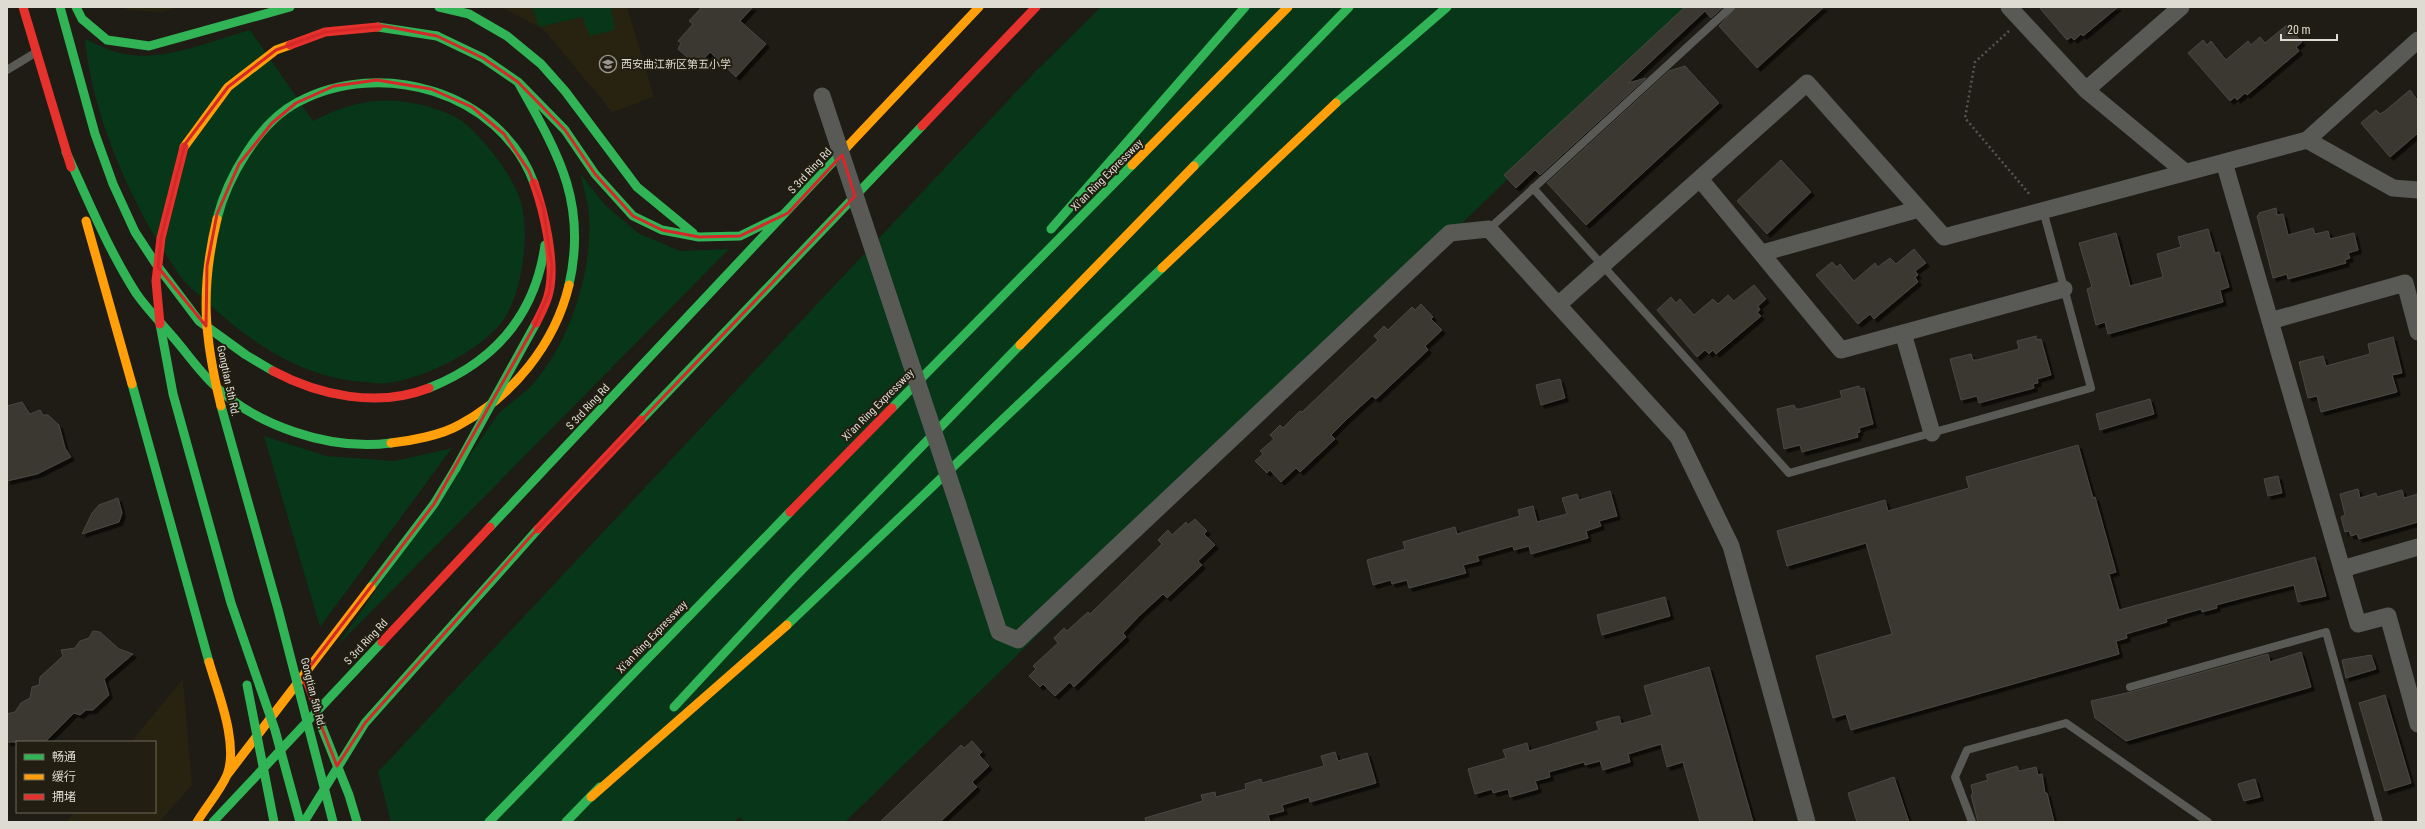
<svg xmlns="http://www.w3.org/2000/svg" width="2425" height="829" font-family="'Roboto Condensed','Noto Sans SC',sans-serif">
<defs>
<filter id="shadow"><feDropShadow dx="3.5" dy="3.5" stdDeviation="0" flood-color="#0009"/></filter>
</defs>
<rect width="100%" height="100%" fill="#1e1c15"/>
<path fill="#282210" d="M123 7H181L161 12 128 10Z
M502 7H627L654 97 612 112 544 30Z
M183 679 192 785 159 822H66L75 812H155V742H131Z"/>
<path fill="#083618" d="M532 7H624L611 9 615 30 590 36 582 17 539 27Z
M1101 7H1685L845 822H744L739 817 734 822H391L378 772 1034 73Z
M250 30 313 121C353 101 382 95 426 106 440 110 456 115 467 125 487 144 507 168 518 194 532 226 523 294 502 322 479 351 424 379 387 383 381 384 374 383 367 382 304 379 252 344 207 302 199 294 188 287 181 277 135 213 92 118 85 39 100 46 114 53 131 55 167 60 214 40 250 30Z
M580 173 605 205 638 233 680 251 729 249 337 646 499 413C508 405 519 397 529 388 569 347 593 271 589 214 588 201 583 186 580 173Z
M264 436 326 456 395 461 452 448 320 627Z"/>
<path fill="#3a3932" stroke="#4a4842" filter="url(#shadow)" d="M702 7H753L740 21 766 44 736 77 710 52 697 66 678 49 681 43 678 41 693 24 689 21Z
M1685 7H1723L1711 18 1705 11 1628 83 1646 78 1540 175 1535 170 1516 188 1504 175Z
M1736 7H1824L1757 68 1719 26Z
M2039 7H2118L2083 36 2081 34 2074 40 2071 37 2067 40Z
M2287 25 2302 42 2296 47 2299 51 2247 95 2245 93 2237 100 2235 97 2230 101 2188 53 2203 40 2207 45 2211 41 2226 60 2248 41 2251 45 2260 37 2265 43Z
M1685 66 1719 103 1586 225 1547 183 1669 71Z
M2410 90 2418 101V133L2390 157 2361 123 2376 110 2380 114 2385 111Z
M1781 160 1811 192 1767 234 1737 201Z
M2276 208 2277 215 2283 214 2288 235 2313 228 2315 234 2328 231 2330 239 2354 233 2358 250 2348 253 2350 258 2345 260 2346 263 2288 279 2287 274 2273 278 2257 216 2259 215V213Z
M2208 229 2215 253 2219 252 2229 287 2220 290 2223 302 2108 334 2105 322 2096 325 2087 289 2092 287 2079 243 2116 233 2130 286 2163 277 2157 254 2181 247 2178 237Z
M1914 249 1926 263 1915 271 1918 275 1915 277 1918 282 1874 319 1870 314 1858 324 1816 275 1832 262 1837 267 1840 264 1854 281 1875 263 1878 267 1890 258 1896 264Z
M1754 285 1766 299 1758 306 1760 310 1757 312 1761 316 1716 354 1713 350 1709 354 1705 350 1697 357 1657 310 1671 297 1676 303 1680 299 1694 315 1713 299 1718 304 1728 295 1734 301Z
M1421 304 1433 317 1431 319 1442 330 1425 346 1428 350 1376 399 1372 396 1348 418 1331 435 1335 439 1300 472 1296 468 1281 482 1270 470 1267 473 1255 461 1263 454 1260 451 1274 439 1270 435 1280 425 1283 428 1300 411 1302 412 1378 340 1374 336 1384 326 1388 330 1412 307 1415 310Z
M2036 336 2037 340 2041 339 2051 375 2037 379 2038 383 2033 384 2034 388 1979 403 1977 396 1961 400 1950 359 1971 354 1973 360H1977L2019 349 2017 341Z
M2393 337 2402 373 2392 375 2397 392 2321 412 2317 396 2308 398 2299 362 2323 356 2326 366 2370 354 2368 344Z
M1560 379 1565 398 1541 405 1536 385Z
M1859 386 1860 389 1864 388 1873 424 1859 428 1860 432 1857 433 1858 437 1802 452 1800 445 1784 449 1777 409 1794 405 1796 409H1800L1842 398 1840 391Z
M2150 399 2154 414 2100 430 2096 414Z
M22 402 30 414 40 410 43 415H48L59 425 65 448 71 457 37 474 7 481V406Z
M2078 445 2093 498 2095 497 2116 572 2109 574 2119 610 2315 557 2326 596 2298 602 2294 585 2250 596 2216 605 2217 608 2202 612 2201 609 2166 619 2167 622 2126 634 2127 638 2116 641 2119 654 1851 730 1846 714 1833 718 1816 656 1892 634 1866 543 1787 566 1777 531 1885 500 1888 511 1969 488 1966 477Z
M2278 476 2282 493 2268 496 2264 479Z
M2358 489 2360 498 2376 493 2377 497 2402 490 2404 498 2418 494V522L2359 539 2357 534 2351 536 2349 531 2345 532 2341 517 2345 515 2340 494Z
M1610 491 1617 516 1599 521 1601 526 1586 531 1588 538 1531 554 1529 546 1514 550 1513 546 1477 556 1479 561 1463 565 1466 573 1409 588 1407 580 1392 584 1391 580 1373 585 1367 560 1405 549 1403 542 1455 527 1457 534 1520 516 1518 510 1533 506 1537 522 1567 514 1562 498 1577 494 1579 500Z
M118 498 122 513 119 522 82 534 92 513 99 505Z
M1195 519 1207 531 1204 534 1215 545 1198 561 1202 565 1167 598 1163 594 1139 616 1123 633 1126 637 1074 687 1070 682 1055 696 1043 684 1040 687 1029 676 1036 669 1033 666 1058 643 1054 638 1064 628 1067 631 1088 612 1090 614 1162 544 1158 540 1168 530 1172 535 1186 522 1188 525Z
M1665 597 1670 616 1602 635 1597 615Z
M93 631 100 632 119 649 133 654 104 679 109 695 93 710H86L80 715 74 713 45 742H7V714L15 712 21 703 30 698 32 687 39 685 40 677 63 656 61 650 75 648 80 641 89 638Z
M2301 652 2311 687 2126 741 2095 718 2091 701 2131 692 2268 654 2270 662Z
M2371 655 2376 669 2346 678 2342 660Z
M1709 667 1753 822H1700L1683 762 1667 767 1661 744 1628 754 1630 762 1603 770 1600 761 1585 765 1584 762 1549 772 1550 777 1535 781 1538 789 1510 797 1508 789 1493 793 1492 789 1475 794 1468 769 1506 758 1503 750 1527 743 1529 751 1599 730 1596 722 1619 716 1621 724 1652 715 1644 686Z
M2385 695 2411 783 2385 791 2359 703Z
M972 741 982 752 979 755 989 766 972 782 977 787 940 822H880L961 745 964 748Z
M1335 752 1338 761 1367 753 1376 783 1310 802 1309 797 1282 805 1284 811 1268 815 1270 822H1146L1145 818 1203 801 1201 795 1215 792 1216 797 1246 789 1245 784 1261 779 1262 783 1324 766 1321 756Z
M2017 766 2019 771 2036 767 2038 775 2042 774 2045 793H2047L2054 822H1978L1971 795 1973 794 1971 785 1988 780 1986 775Z
M1894 777 1909 822H1857L1848 793Z
M2255 779 2260 797 2244 801 2238 784Z"/>
<g fill="none" stroke-linecap="round" stroke-linejoin="round">
<path stroke="#565551" stroke-width="2.5" stroke-dasharray="2 3" stroke-linecap="butt" d="M2009 31 1975 62 1965 118 2031 196"/>
<path stroke="#595956" stroke-width="8" d="M7 70 35 53
M1533 188 1789 473 2091 388 2043 210
M1489 229 1731 7
M2130 687 2326 632 2379 822
M1972 822 1955 777 1967 750 2066 723 2208 822"/>
<path stroke="#595956" stroke-width="17" d="M2009 7 2086 90 2185 172
M2086 90 2181 7
M2307 140 2418 40
M2224 162 2358 624 2388 616 2418 724
M1700 179 1841 350 2064 289
M1762 253 1919 209
M1558 305 1807 83 1944 237 2307 140 2393 188 2418 190
M2270 321 2405 283 2418 332
M1903 333 1932 433
M958 505 999 632 1018 640 1450 233 1489 229 1678 437 1731 546 1807 822
M2342 569 2418 547"/>
<path stroke="#30b455" stroke-width="9" d="M60 7 95 134 113 184 135 232 156 264 199 321 246 355 273 371
M76 7 82 19 107 40 149 46 290 7
M439 7 469 14 507 36 541 64 565 91 637 187 693 233
M437 36 483 58 518 82 565 130 595 174 633 216 662 230 699 237 740 236 783 215
M518 82C557 152 588 201 569 285
M1336 103 1447 7
M66 152C88 200 108 249 136 293 147 309 161 323 173 337 186 352 197 368 210 381 254 426 330 451 391 443
M1194 166 1349 7
M1051 229 1245 7
M132 384 209 662
M429 388C494 362 535 316 545 245
M892 408 1132 165
M641 420 922 126
M490 527 846 148
M371 587 434 504 456 468
M787 625 1162 268
M674 707 793 579 1020 345
M213 822 382 642
M304 822 365 723 538 529
M489 822 790 512
M566 822 600 787"/>
<path stroke="#ff9f0a" stroke-width="9" d="M846 148 979 7
M1132 165 1288 7
M86 221 132 384
M1162 268 1336 103
M1020 345 1194 166
M391 443C410 441 442 435 459 425 512 397 555 344 569 285
M227 775 371 587
M591 797 787 625
M197 822C206 807 220 791 227 775 239 744 218 693 209 662"/>
<path stroke="#e5322d" stroke-width="9" d="M23 7 71 167
M922 126 1036 7
M273 371C320 396 378 408 429 388
M790 512 892 408
M538 529 641 420
M382 642 490 527"/>
<path stroke="#595956" stroke-width="17" d="M822 96 958 505"/>
<path stroke="#30b455" stroke-width="9" d="M378 27 437 36
M217 219C227 178 259 122 298 102 380 58 500 91 534 183
M160 324 173 394 231 603 275 730 300 822
M221 406 278 609 333 822
M456 468 536 323
M247 685 274 822
M319 720 349 795 357 822"/>
<path stroke="#ff9f0a" stroke-width="9" d="M184 147 228 87 276 50 290 45
M217 219C200 289 204 337 221 406"/>
<path stroke="#e5322d" stroke-width="9" d="M290 45 325 32 378 27
M534 183C544 212 556 262 549 292 547 303 541 313 536 323
M160 324 156 281 161 238 184 147"/>
</g>
<path fill="none" stroke="#d62828" stroke-width="3" stroke-linejoin="round" d="M384 26 437 36 483 58 518 82 565 130 595 174 633 216 662 230 699 237 740 236 788 213 842 155 855 196 530 537 365 723 337 766 302 677 434 504 535 325 549 293 552 267 543 207 529 171 504 134 472 107 431 89 377 80 334 86 296 103 272 123 239 164 217 214 207 266 206 326 158 267 161 238 185 144 228 87 276 50 325 32Z"/>
<defs>
<symbol id="school-ring" viewBox="-11 -11 22 22"><circle r="9.5" fill="#221e11" stroke="#9b9890" stroke-width="1.5"/><path d="M0-5L7-2L0 1L-7-2ZM-4 1L0 2.5L4 1V4Q0 6-4 4Z" fill="#9b9890"/></symbol>
</defs>
<g fill-rule="evenodd">
<use href="#school-ring" x="598" y="54" width="20" height="20"/>
</g>
<g text-anchor="middle" dominant-baseline="central" stroke-width="4" stroke-linejoin="round" paint-order="stroke">
<g font-size="11" fill="#dedbd2" stroke="#221e11" text-anchor="start">
<text x="621" y="64">西安曲江新区第五小学</text>
</g>
<g font-size="11" fill="#dedbd2" stroke="#221e11">
<text transform="translate(810 171) rotate(-47)">S 3rd Ring Rd</text>
<text transform="translate(1107 175) rotate(-45)">Xi'an Ring Expressway</text>
<text transform="translate(228 381) rotate(78)">Gongtian 5th Rd.</text>
<text transform="translate(878 405) rotate(-45)">Xi'an Ring Expressway</text>
<text transform="translate(588 407) rotate(-47)">S 3rd Ring Rd</text>
<text transform="translate(652 637) rotate(-46)">Xi'an Ring Expressway</text>
<text transform="translate(366 642) rotate(-47)">S 3rd Ring Rd</text>
<text transform="translate(313 693) rotate(76)">Gongtian 5th Rd.</text>
</g>
</g>
<rect width="2425" height="829" fill="none" stroke="#dedbd2" stroke-width="16"/>
<rect x="16" y="741" width="140" height="72" fill="#221e11" stroke="#6d6a5e"/>
<rect x="24" y="754" width="20" height="6" fill="#30b455" stroke="#6d6a5e"/>
<text x="52" y="761" font-size="12" fill="#dedbd2">畅通</text>
<rect x="24" y="774" width="20" height="6" fill="#ff9f0a" stroke="#6d6a5e"/>
<text x="52" y="781" font-size="12" fill="#dedbd2">缓行</text>
<rect x="24" y="794" width="20" height="6" fill="#e5322d" stroke="#6d6a5e"/>
<text x="52" y="801" font-size="12" fill="#dedbd2">拥堵</text>
<path d="M2281 34v6h56v-6" fill="none" stroke="#dedbd2" stroke-width="2"/>
<text x="2287" y="34" font-size="12" fill="#dedbd2" stroke="#221e11" stroke-width="3" paint-order="stroke">20 m</text>
</svg>
